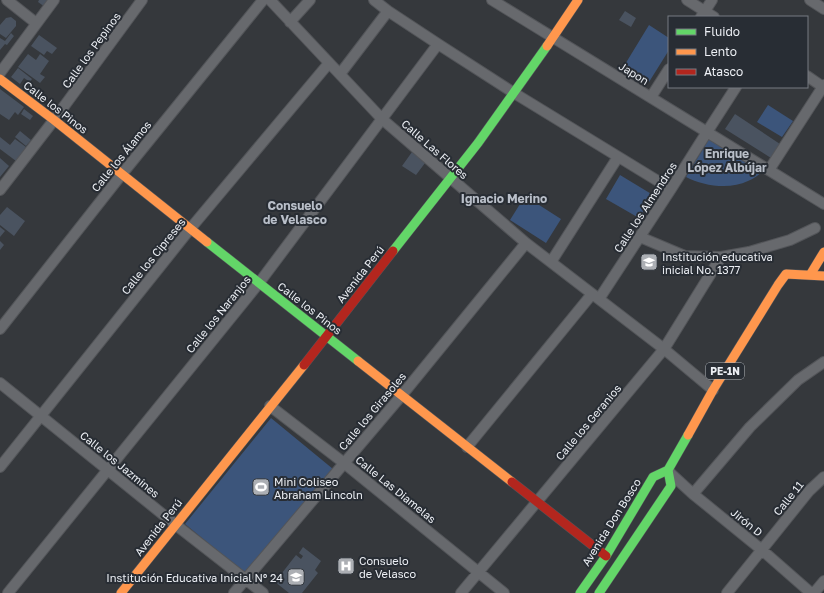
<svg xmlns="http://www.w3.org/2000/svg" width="824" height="593" font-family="'Golos Text',sans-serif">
<rect width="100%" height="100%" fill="#35383c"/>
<path fill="#3c557b" d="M649 25 669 38V50L649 82 624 66Z
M768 105 793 121 782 137 757 122Z
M709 139 764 171C759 174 754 179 748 181 730 190 703 186 686 177Z
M620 175 653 195 639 218 606 199Z
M525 196 561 219 546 243 510 220Z
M271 418 333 469 247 575 185 524Z"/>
<path fill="#4a5360" d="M39 0H49L45 7 38 2Z
M625 11 636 18 631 27 619 20Z
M11 17 16 21V26L6 38 0 34V25L6 18Z
M11 33 14 36 7 45 5 44 0 50V38L5 41Z
M39 35 57 48 52 54 47 51 44 55 31 46Z
M28 54 36 60 40 54 49 61 40 74 45 77 40 83 18 67Z
M18 68 32 79 30 82 24 78 20 84 11 77Z
M0 89 24 107 18 115 15 112 9 120 0 114Z
M24 109 33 116 30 120 21 114Z
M735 114 780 144 771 158 725 129Z
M20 131 31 140 26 146 15 137Z
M0 137 10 145 15 139 26 147 16 161 0 149Z
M412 152 425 163 416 175 402 166Z
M0 158 9 166 0 177Z
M7 207 25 221 14 236 0 225V215Z
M0 227 5 231 0 237Z
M0 241 4 245 0 250Z
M303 547 321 561 315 570 318 573 302 593H289L275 582 296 555 301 559 303 556 299 553Z"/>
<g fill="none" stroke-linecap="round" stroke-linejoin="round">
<defs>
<path id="street" d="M7 0 36 23
M270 0 382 119 526 243 664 349 713 390
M374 0 388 11 438 44 514 93 671 189
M492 0 824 204
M687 0 714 17
M810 0 824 9
M701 17 712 0
M290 22 310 0
M0 73 54 0
M340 74 388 11
M807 76 823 87
M651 97 669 69
M769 170 824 85
M0 190 54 120 142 0
M640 237 685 256 721 257 749 252 790 240 815 228
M551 262 618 157
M599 299 671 189 707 132 736 87
M0 329 122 174 263 0
M0 383 176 525 263 593
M270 406 344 463 504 593
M467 447 592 294
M0 467 190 229 329 63
M669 472 693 494 762 550 811 593
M693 494 750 427 798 380 824 362
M8 593 259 283 438 44
M234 593 402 395 526 243
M461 593 664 349 721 257
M727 593 809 491 824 477
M814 593 824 581"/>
<path id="fast" d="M207 242 358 361
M393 251 478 143 547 46
M580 593 606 556 653 477 668 470 688 435
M599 593 671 486 668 470"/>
<path id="slow" d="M547 46 578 0
M0 79 54 120 207 242
M810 275 824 252
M358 361 512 482
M688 435 713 390 778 285 786 274 824 276
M121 593 304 365"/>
<path id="jam" d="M304 365 393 251
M512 482 606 556"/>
</defs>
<use href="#street" stroke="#535559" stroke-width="12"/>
<use href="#fast" stroke="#535559" stroke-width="10"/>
<use href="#slow" stroke="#535559" stroke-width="10"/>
<use href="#jam" stroke="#535559" stroke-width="10"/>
<use href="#street" stroke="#67696d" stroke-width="10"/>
<use href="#fast" stroke="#63d668" stroke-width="9"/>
<use href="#slow" stroke="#ff974d" stroke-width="9"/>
<use href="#jam" stroke="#b3261e" stroke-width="9"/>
</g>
<defs>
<symbol id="school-square" viewBox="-11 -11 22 22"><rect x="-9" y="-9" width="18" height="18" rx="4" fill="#acafb4" stroke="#282d34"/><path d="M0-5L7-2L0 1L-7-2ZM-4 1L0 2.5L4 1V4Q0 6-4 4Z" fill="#fff"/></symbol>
<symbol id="stadium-square" viewBox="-11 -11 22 22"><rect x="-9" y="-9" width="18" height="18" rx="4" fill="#acafb4" stroke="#282d34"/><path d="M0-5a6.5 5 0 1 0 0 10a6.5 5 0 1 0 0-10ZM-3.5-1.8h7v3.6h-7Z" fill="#fff"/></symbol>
<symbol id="hospital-square" viewBox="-11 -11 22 22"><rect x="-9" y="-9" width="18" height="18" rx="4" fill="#acafb4" stroke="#282d34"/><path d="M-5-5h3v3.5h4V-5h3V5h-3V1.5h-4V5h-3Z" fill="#fff"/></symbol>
</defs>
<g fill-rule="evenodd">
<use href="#school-square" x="639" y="252" width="20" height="20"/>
<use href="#stadium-square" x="251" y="477" width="20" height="20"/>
<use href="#hospital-square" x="336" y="556" width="20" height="20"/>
<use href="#school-square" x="286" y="567" width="20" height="20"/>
</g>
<g text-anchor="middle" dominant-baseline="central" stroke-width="4" stroke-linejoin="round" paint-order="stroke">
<rect fill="#282d34" stroke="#b1b5ba" stroke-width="1" x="706" y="363" width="38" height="16" rx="3"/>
<g font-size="10" font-weight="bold" fill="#eceff4">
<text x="725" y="371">PE-1N</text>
</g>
<g font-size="11" fill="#eceff4" stroke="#282d34">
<text transform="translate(91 50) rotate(-54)">Calle los Pepinos</text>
<text transform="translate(634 73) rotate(32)">Japon</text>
<text transform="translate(56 107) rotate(38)">Calle los Pinos</text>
<text transform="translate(435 149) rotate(41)">Calle Las Flores</text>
<text transform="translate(121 156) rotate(-51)">Calle los Álamos</text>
<text transform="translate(645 207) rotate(-57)">Calle los Almendros</text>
<text transform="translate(153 256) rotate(-51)">Calle los Cipreses</text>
<text transform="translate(360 274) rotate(-52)">Avenida Perú</text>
<text transform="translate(310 308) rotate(38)">Calle los Pinos</text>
<text transform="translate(218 314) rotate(-51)">Calle los Naranjos</text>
<text transform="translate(372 411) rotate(-50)">Calle los Girasoles</text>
<text transform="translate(588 422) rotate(-50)">Calle los Geranios</text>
<text transform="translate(120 464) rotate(39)">Calle los Jazmines</text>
<text transform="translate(396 489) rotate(39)">Calle Las Diamelas</text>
<text transform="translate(788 498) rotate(-51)">Calle 11</text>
<text transform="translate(611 522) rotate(-58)">Avenida Don Bosco</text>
<text transform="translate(747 522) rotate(39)">Jirón D</text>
<text transform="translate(158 527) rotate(-52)">Avenida Perú</text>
</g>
<g font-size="11" fill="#eceff4" stroke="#282d34" text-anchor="start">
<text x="662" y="256">Institución educativa<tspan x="662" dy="13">inicial No. 1377</tspan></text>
<text x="274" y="481">Mini Coliseo<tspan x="274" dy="13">Abraham Lincoln</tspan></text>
<text x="359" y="560">Consuelo<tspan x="359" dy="13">de Velasco</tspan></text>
<text x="283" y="577" text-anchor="end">Institución Educativa Inicial Nº 24</text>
</g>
<g font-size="12" font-weight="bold" fill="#b9bfc9" stroke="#282d34">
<text x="727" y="153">Enrique<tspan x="727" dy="14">López Albújar</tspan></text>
<text x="504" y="198">Ignacio Merino</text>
<text x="295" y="205">Consuelo<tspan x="295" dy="14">de Velasco</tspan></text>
</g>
</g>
<rect x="668" y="16" width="140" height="72" fill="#282d34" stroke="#767b81"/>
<rect x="676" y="29" width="20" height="6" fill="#63d668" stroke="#767b81"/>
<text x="704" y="36" font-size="12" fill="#eceff4">Fluido</text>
<rect x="676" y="49" width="20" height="6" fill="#ff974d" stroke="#767b81"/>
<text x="704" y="56" font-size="12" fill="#eceff4">Lento</text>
<rect x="676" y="69" width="20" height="6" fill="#b3261e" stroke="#767b81"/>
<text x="704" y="76" font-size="12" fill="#eceff4">Atasco</text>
</svg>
